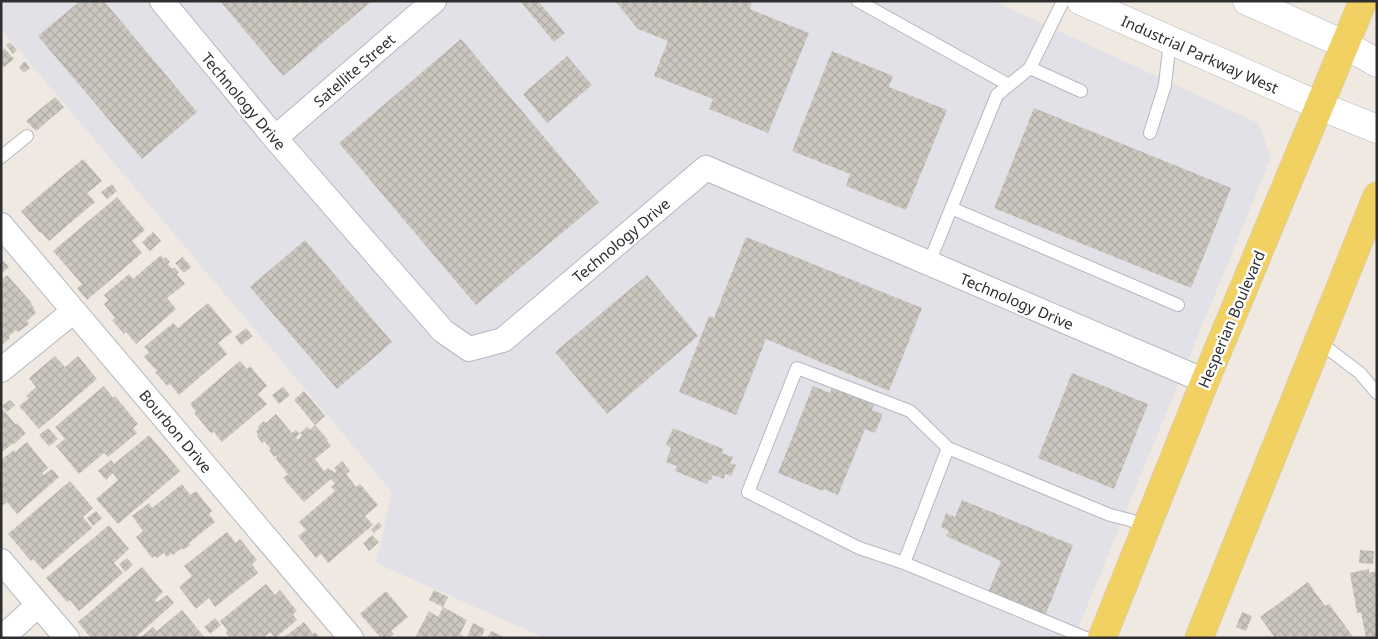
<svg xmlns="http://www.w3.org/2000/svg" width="1378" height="639" font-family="'Noto Sans',sans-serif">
<defs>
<pattern id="building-cross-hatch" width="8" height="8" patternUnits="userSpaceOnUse" patternTransform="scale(1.25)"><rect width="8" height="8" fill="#cbc7bf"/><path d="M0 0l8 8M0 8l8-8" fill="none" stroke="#afaba4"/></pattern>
</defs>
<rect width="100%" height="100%" fill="#efe9e1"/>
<path fill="#e3e1e8" d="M1 1H994L1258 123 1271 158 1074 638H545L376 563 392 492 1 29Z"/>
<path fill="url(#building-cross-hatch)" d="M80 1H104L197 112 142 159 38 36Z
M220 1H372L283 76Z
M520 1H538L565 33 554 42Z
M615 1H752L750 9 809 33 768 133 709 109 713 99 654 76 668 41 638 29Z
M461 39 599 202 476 305 339 143Z
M10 42 17 50 13 54 6 45Z
M4 48 14 59 4 67 1 65V51Z
M832 51 893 76 889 87 947 110 906 210 846 186 850 174 792 151Z
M567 56 592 85 547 123 523 94Z
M25 61 30 68 24 73 19 67Z
M55 97 64 107 36 131 26 121Z
M1034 108 1231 188 1191 288 994 208Z
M83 159 102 181 87 193 95 202 49 241 41 232 40 233 21 211Z
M112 184 117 191 107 199 101 192Z
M117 197 145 230 132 241 142 253 87 300 77 288 82 284 53 251Z
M153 232 161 241 150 251 142 242Z
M746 237 922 308 889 391 766 339 736 415 679 392 709 316 714 318Z
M305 240 392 342 337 389 250 287Z
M161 255 163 259 166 257 170 262 168 264 172 269 174 267 179 272 177 274 185 284 167 298 176 309 136 344 126 332 124 334 112 320 115 318 104 304 108 300 104 295 129 274 133 279Z
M183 257 191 267 184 273 175 263Z
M1 258 9 267 1 274Z
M7 275 30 301 36 313 27 321 29 324 18 332 16 330 9 336 10 338 3 344 1 342V280Z
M647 275 698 336 607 414 555 352Z
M208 303 232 332 218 343 227 354 179 395 170 384 167 386 155 372 157 371 144 357 149 352 144 347 173 323 178 328Z
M246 328 253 336 241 345 235 337Z
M55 356 65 367 78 356 97 379 39 429 19 406 29 398 26 396 36 387 29 378Z
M240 361 247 369 250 366 267 386 258 394 267 404 222 442 214 432 211 433 194 413 196 412 190 404Z
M1072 373 1148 404 1114 489 1038 458Z
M104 386 113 398 115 396 138 424 133 428 137 433 108 457 104 453 79 474 56 446 65 439 55 427Z
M813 386 830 393 832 387 874 404 872 410 883 414 875 433 865 429 838 495 824 489 823 491 778 473Z
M283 387 290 395 279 404 272 395Z
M304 391 325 416 315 425 328 440 327 441 331 446 315 459 324 471 328 468 331 471 332 470 335 473 336 471 334 468 342 461 350 471 346 474 356 487 360 484 378 505 365 516 373 525 328 563 321 554 316 558 298 536 306 530 299 522 335 491 331 487 335 484 331 479 304 502 283 478 288 474 275 458 277 457 276 455 274 457 269 450 271 449 264 441 262 443 257 436 258 434 256 431 259 429 258 426 264 421 266 423 276 414 292 433 296 430 300 434 296 437 298 440 302 435 300 433 307 427 310 430 315 425 294 400Z
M10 400 15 405 7 412 2 406Z
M1 407 16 425 17 423 26 433 14 444 13 443 1 453Z
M48 428 58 439 49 446 39 435Z
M673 428 723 449 722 453 733 457 730 463 736 465 731 476 725 474 724 479 713 475 711 480 709 479 707 484 675 471 677 466 666 462 671 448 666 445Z
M149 435 180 471 118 524 96 499 118 480 113 473 106 480 98 471 111 460 114 464Z
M27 442 48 468 42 473 44 475 52 469 59 477 17 514 7 502 1 507V460L14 450 15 452Z
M70 481 93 508 83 517 92 528 43 570 33 559 31 561 8 534Z
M182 484 190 495 196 491 212 511 209 514 215 522 189 543 190 545 183 550 182 548 173 555 172 553 167 557 164 553 157 558 155 556 152 558 136 537 143 531 132 516 149 503 152 508Z
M962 500 1073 545 1045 616 988 593 1001 561 946 536 949 531 941 527 946 513 955 517Z
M96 511 102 518 93 526 87 518Z
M379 522 382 526 374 533 371 530Z
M109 525 129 549 114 563 123 573 79 611 70 600 67 602 46 578Z
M227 532 236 543 240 539 257 560 252 564 258 573 215 607 209 598 196 609 179 587 192 576 184 566Z
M372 535 379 542 369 551 363 543Z
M1360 550 1374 551 1373 564 1359 563Z
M127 558 133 565 125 572 119 564Z
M142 567 163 592 155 600 157 602 167 595 174 603 135 638H91L78 622Z
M1369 569V573L1377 571V637L1375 638H1366L1361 612 1357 613 1350 573Z
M1308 582 1325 606 1329 604 1354 638H1275L1260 617Z
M266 584 275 595 280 590 297 611 293 614 297 620 275 638 270 632 263 638H230L226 633 228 631 220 621Z
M434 590 448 597 443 607 429 600Z
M386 591 408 617 391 631 394 634 389 638H381L360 614Z
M443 607 467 620 460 634 466 638H415L429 611 438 617Z
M182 610 205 638H140L153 627 157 631Z
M1242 612 1252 616 1246 631 1236 627Z
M215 618 221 625 210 634 204 627Z
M304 622 313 634 315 632 320 638H283Z
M473 623 485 629 481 638H467Z
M491 631 506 638H487Z"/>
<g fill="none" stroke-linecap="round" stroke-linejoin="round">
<defs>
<path id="service" d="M858 1 1009 85
M1030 68 1081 91
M1150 133 1165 85 1170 40
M1 157 27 136
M951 208 1178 305
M929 263 997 95 1030 68 1063 1
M1318 341 1360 373 1377 393
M904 563 948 448
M1086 638 904 563 859 548 748 492 797 368 910 411 948 448 1110 515 1130 520 1147 527"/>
<path id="minor" d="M162 1 275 138 443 331 469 349 503 340 706 168 1205 381
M275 138 434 1
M1 225 351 638
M1 370 74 311
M1 561 67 638
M2 638 38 605"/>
<path id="secondary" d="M1081 1 1320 106 1377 129
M1247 1 1346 45 1377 63"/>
<path id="primary" d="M1102 638 1205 381 1363 1
M1199 638 1377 196"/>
</defs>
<use href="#service" stroke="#b4b7c1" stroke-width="14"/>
<use href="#minor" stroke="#b4b7c1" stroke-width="26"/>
<use href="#secondary" stroke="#b4b7c1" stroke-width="29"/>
<use href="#primary" stroke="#c9c9c9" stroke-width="29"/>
<use href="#service" stroke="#fff" stroke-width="12"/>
<use href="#minor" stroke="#fff" stroke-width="24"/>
<use href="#secondary" stroke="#fff" stroke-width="28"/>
<use href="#primary" stroke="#f2d163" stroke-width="28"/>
</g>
<g text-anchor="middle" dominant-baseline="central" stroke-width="5" stroke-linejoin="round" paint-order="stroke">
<g font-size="15" fill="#2e2e2e" stroke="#fff">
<text transform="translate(1200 54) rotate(24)">Industrial Parkway West</text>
<text transform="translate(354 70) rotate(-41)">Satellite Street</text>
<text transform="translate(244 101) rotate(50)">Technology Drive</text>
<text transform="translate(621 240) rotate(-40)">Technology Drive</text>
<text transform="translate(1017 301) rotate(23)">Technology Drive</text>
<text transform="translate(1231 319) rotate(-67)">Hesperian Boulevard</text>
<text transform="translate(176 431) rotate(50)">Bourbon Drive</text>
</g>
</g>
<rect width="1378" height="639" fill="none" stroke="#2e2e2e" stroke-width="5"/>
</svg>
